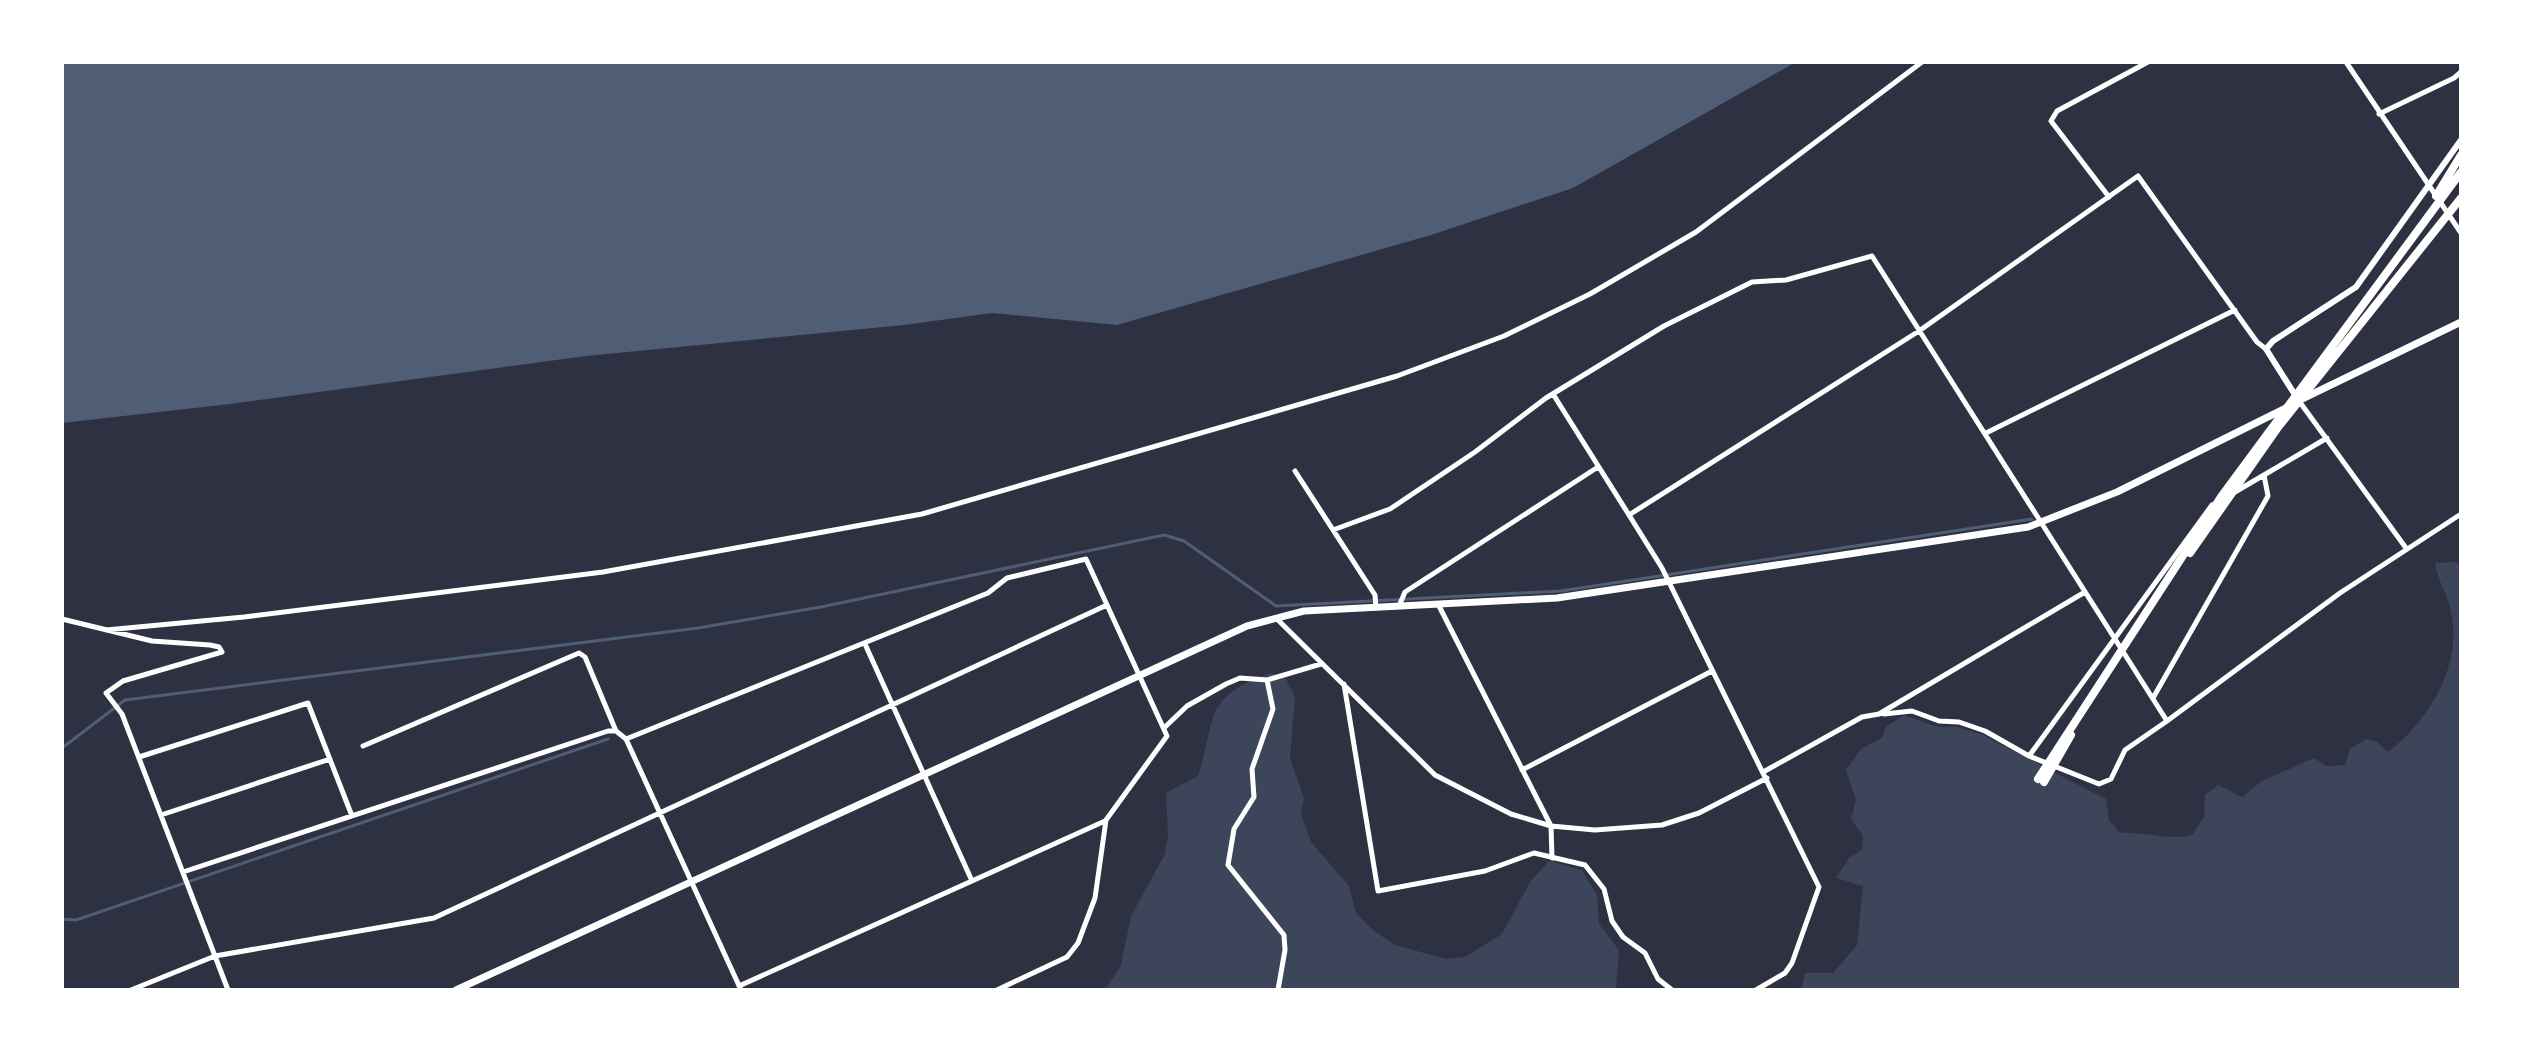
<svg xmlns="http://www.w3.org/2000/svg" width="2523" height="1052" font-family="Manrope,sans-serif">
<rect width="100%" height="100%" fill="#2d3142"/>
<path fill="#3c4559" d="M2455 562 2461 565V990H1801L1805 973H1833L1857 945 1863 886 1836 878 1849 858 1862 850 1863 836 1851 819 1856 800 1846 770 1861 749 1882 738 1886 727 1904 715 1938 727H1958L1983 735 2096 794 2106 799 2109 820 2120 833C2145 831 2168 841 2192 835L2204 817 2205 795 2218 785 2242 797 2262 781 2314 758 2326 766 2345 765 2350 749 2366 739 2377 742 2388 752C2431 719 2466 660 2449 604 2445 590 2437 579 2435 563Z
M1271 673 1286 679 1295 697 1290 759 1304 798 1301 814 1311 842 1349 886 1356 913 1374 931 1395 945 1446 959 1465 957 1502 934 1530 882 1549 861 1582 870 1597 895 1599 924 1619 950 1616 990H1105L1121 965 1131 916 1164 856 1168 837 1166 793 1198 776C1217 717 1202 697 1271 673Z"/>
<path fill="#4f5d75" d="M62 62H1796L1573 188 1431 235 1117 325 992 313 904 325 586 356 230 404 62 423Z"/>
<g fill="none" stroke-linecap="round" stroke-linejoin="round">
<path stroke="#4f5d75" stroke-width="3" d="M62 748 125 700 698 628 821 607 1164 535 1184 541 1276 606 1561 591 2032 519
M62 919 76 920 608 739"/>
<path stroke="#fff" stroke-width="5" d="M2346 62 2461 233
M2379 114 2454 78 2461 72
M2109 197 2051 121 2057 111 2148 62
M1553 394 1629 515
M2299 401 2406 548
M1986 433 2235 310
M1295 471 1375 595 1376 608
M2235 492 2264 475
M1333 530 1390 509 1475 452 1546 398 1664 326 1752 282 1786 280 1872 256 2167 721 2340 593 2461 514
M1438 604 1551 826 1552 858
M1399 606 1405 592 1598 467
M62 619 152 641 210 645 219 647 222 652 123 681 106 693 122 714 228 990
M1277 619 1435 775 1511 814 1551 826 1595 830 1662 825 1699 813 1767 778
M106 630 244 617 603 572 922 514 1397 376 1504 336 1590 294 1696 232 1922 62
M865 644 972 881
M1267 680 1273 709 1252 769 1254 797 1234 829 1228 865 1284 935 1285 950 1278 990
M1344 684 1378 891 1485 871 1534 853 1585 865 1604 889 1612 921 1623 937 1645 953 1658 979 1672 990
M2153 698 2268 496 2264 475 2327 438
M1884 714 1912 711 1939 721 1959 722 1985 731 2029 756 2099 784 2111 779 2125 750 2167 721
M1164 728 1187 706 1226 684 1240 678 1267 680 1321 664
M363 746 579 653 585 657 616 731
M2029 756 2212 505
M139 757 308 703 352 816
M1522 770 1712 671
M1765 771 1862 717 1879 714 2085 592
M161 815 330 759
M183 872 608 731H616L626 739
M739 986 1105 821
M131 990 215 956 434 918 1107 605
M741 990 626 739 988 593 1007 578 1086 559 1167 736 1106 820 1095 898 1078 943 1067 957 997 990
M1756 990 1785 973 1792 963 1819 887 1662 568 1629 515 1919 331 2138 176 2257 342 2266 349"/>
<path stroke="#fff" stroke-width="6" d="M2297 398 2266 349 2273 341 2356 287 2461 140"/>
<path stroke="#fff" stroke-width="7" d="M2302 399 2461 322
M456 990 1247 626 1304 611 1557 598 2028 527 2117 492 2288 407"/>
<path stroke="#fff" stroke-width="8" d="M2436 196 2461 155
M2190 553 2279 426 2461 198
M2038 779 2221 497 2461 172
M2044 782 2071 735"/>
</g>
<rect width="2523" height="1052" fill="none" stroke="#ffffff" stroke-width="128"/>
</svg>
